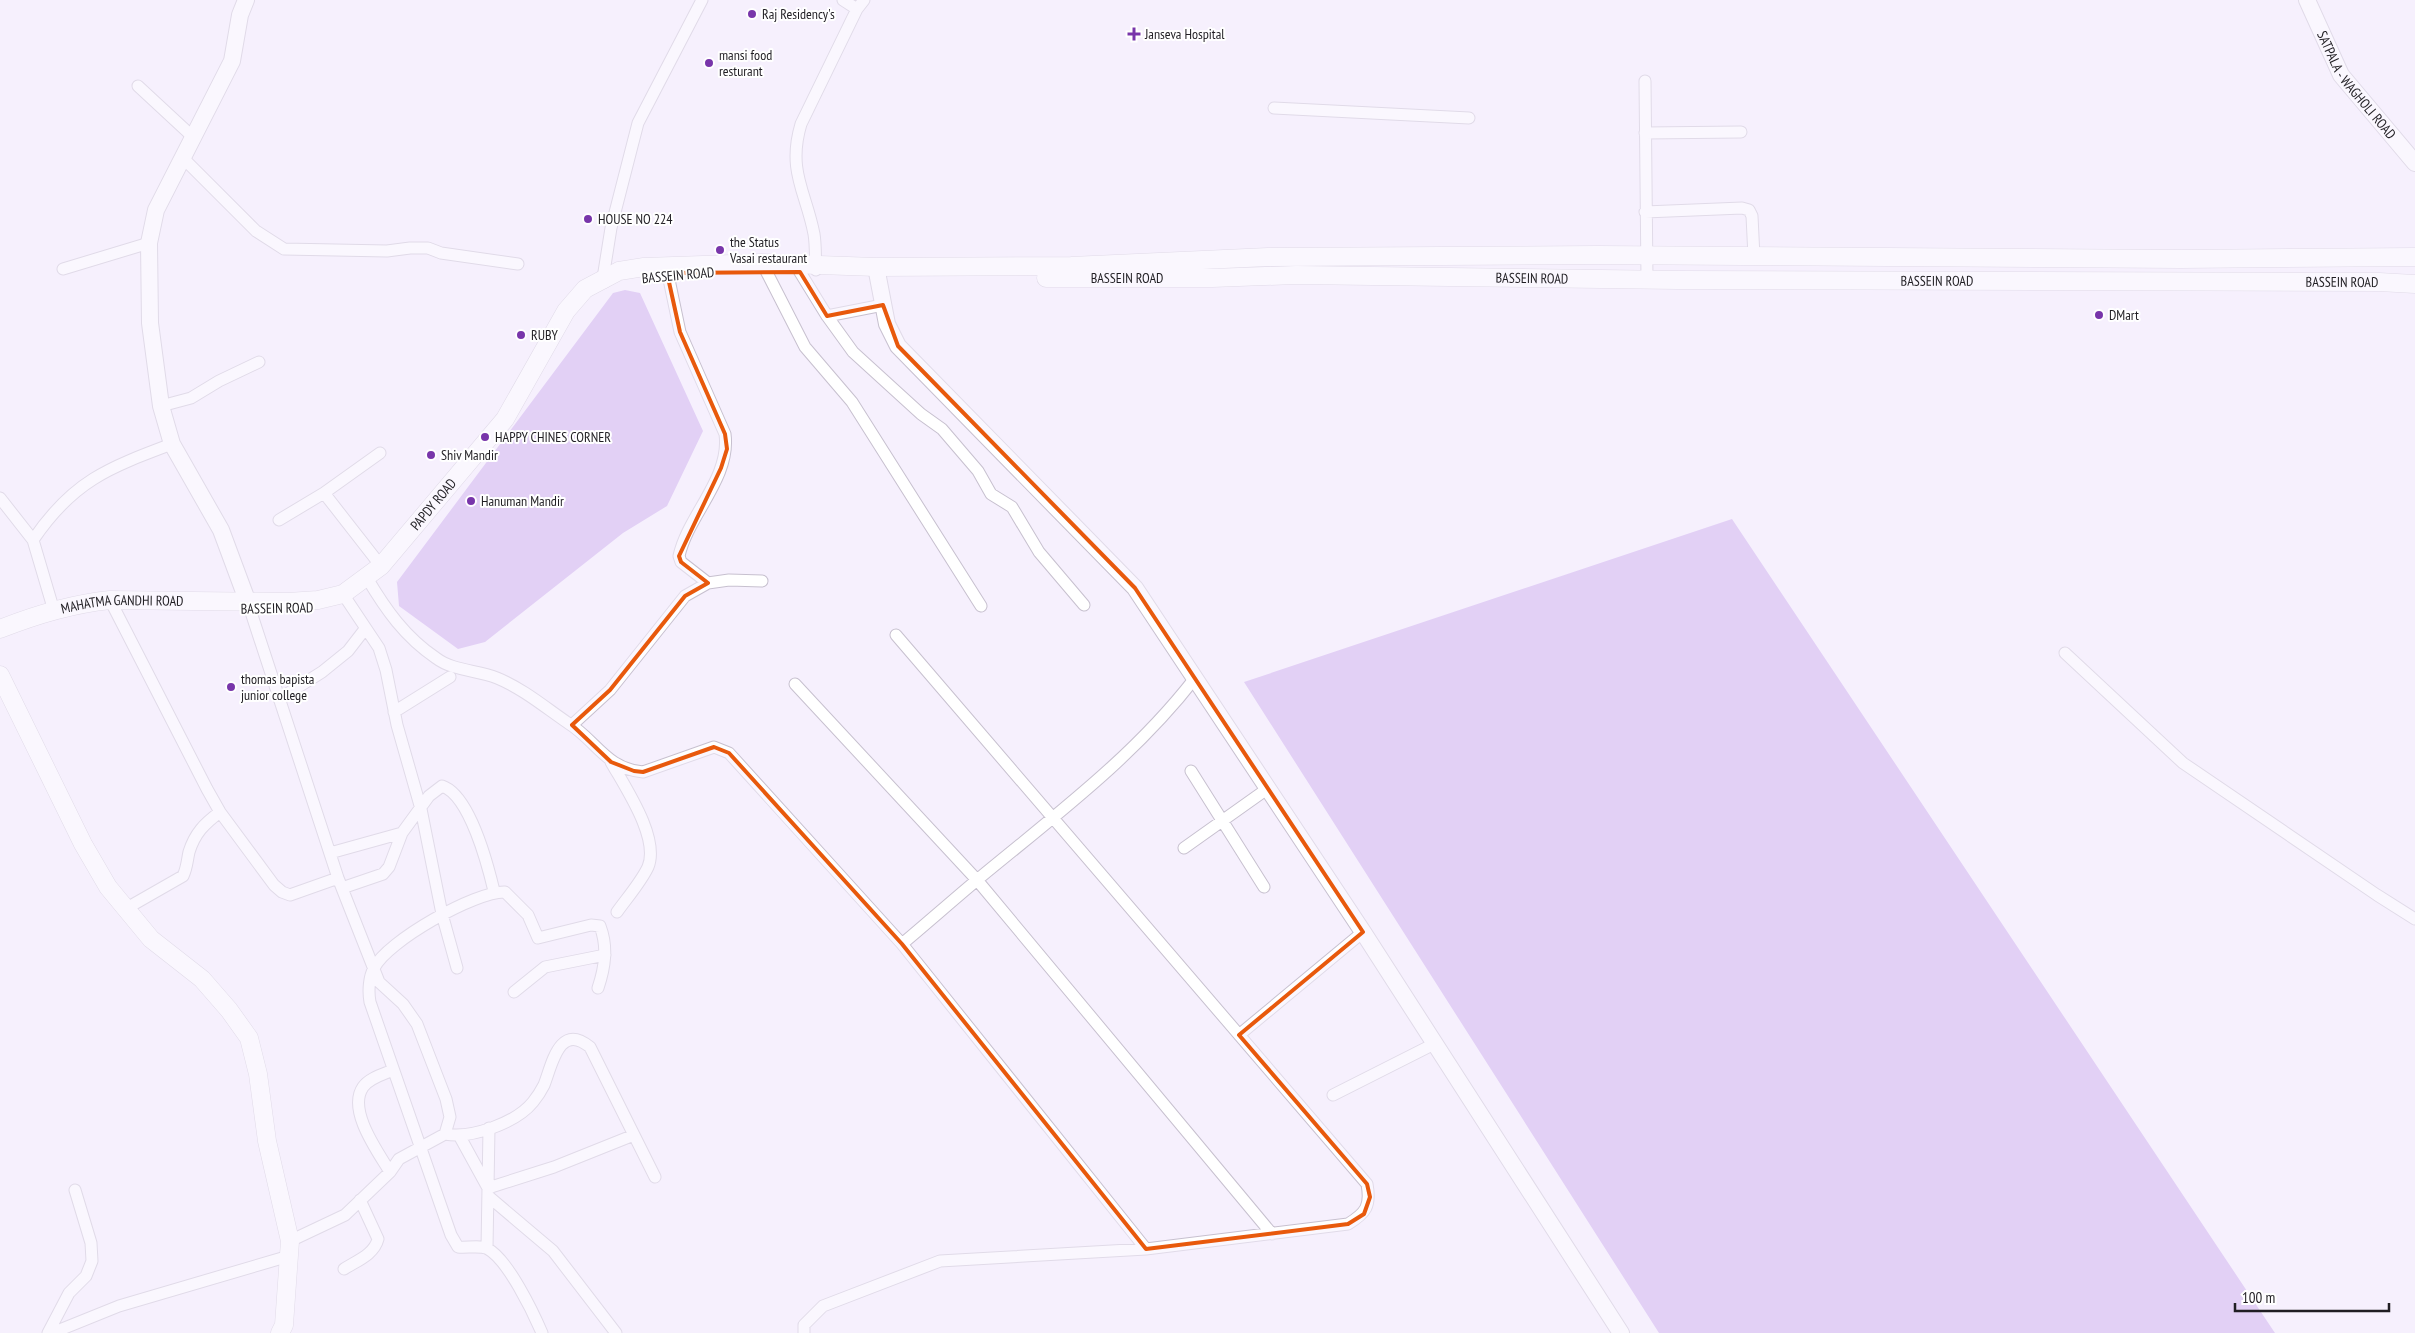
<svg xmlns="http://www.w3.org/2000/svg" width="2415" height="1333" font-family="'PT Sans Narrow',sans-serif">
<rect width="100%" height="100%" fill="#f6f0fd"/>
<path fill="#caa8ec" d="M625 290 640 293 703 431 667 506 623 533 485 642 458 649 399 606 397 582 613 293Z
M1732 519 2275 1333H1659L1244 682Z"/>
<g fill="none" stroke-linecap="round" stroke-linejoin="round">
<defs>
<path id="street" d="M843 0 857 9
M1645 81 1647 279
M138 86 193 137
M1274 108 1469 118
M1645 133 1741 132
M183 158 256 231 284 249 387 251 410 248H428L441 253 518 264
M1645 212 1742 208 1749 210 1752 216 1754 257
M762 263 805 347 852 402 981 606
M795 264 827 316 853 352 921 414 942 429 978 471 991 494 1012 507 1039 552 1084 605
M666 265 680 332 725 434C731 478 688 515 679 556L681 562 708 583
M63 269 149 243
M816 270C815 258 816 246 814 234 806 192 787 171 801 124L857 9 864 0
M605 282 603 278 611 228 638 123 702 0
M827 316 883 305
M161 406 191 398 219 381 259 362
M324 493 381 566
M0 498 33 540
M279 520 324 493 380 453
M367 578C386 610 405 637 436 658 453 671 478 670 497 678 522 688 546 708 568 723 596 740 606 769 643 772L714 747 729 753 902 944
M343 594 379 648 386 670 397 725 421 809 442 914 457 968
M110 600 207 789 220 812 274 885 282 892 290 895 338 878
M247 600 338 878 379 982 403 1004 417 1024 446 1099 450 1117 445 1134 399 1159 390 1172 345 1215 290 1241
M54 611 33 540C73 481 108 468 172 444
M896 635 1367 1184C1371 1206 1366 1213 1348 1224L1146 1249 902 944C927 923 952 901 977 880 1053 817 1134 757 1195 678
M2065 653 2183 763 2377 895 2415 919
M795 684 977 880 1272 1234
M279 699 322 672 348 651 365 629
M394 712 450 677
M572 725 610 690 685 596 708 583 729 580 762 581
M611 762C625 787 660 838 648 867 641 882 627 898 617 912
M1191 771 1264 887
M1184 848 1267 789
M330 853 402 833
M342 888 383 874 389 867 402 833 429 796 442 786C470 795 488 866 494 891
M127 908 183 876C187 868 187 861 189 852 195 833 204 824 220 812
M514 992 545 967 605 955
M1239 1035 1363 932
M1333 1095 1434 1044
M445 1134C471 1139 516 1123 533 1102 537 1097 541 1091 544 1085 552 1065 559 1022 590 1047L655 1177
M460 1137 488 1188 554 1167 634 1135
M390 1172C378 1152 347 1110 363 1087 369 1078 384 1074 393 1070
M488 1196 553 1251 616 1333
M487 1248 489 1128
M344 1269C356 1261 374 1255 378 1239L360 1200
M48 1333 69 1293 86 1276 92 1261 91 1243 75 1190
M52 1333 119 1306 289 1256
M542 1333C533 1312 508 1260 488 1249 482 1245 466 1248 458 1247L451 1235 370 1002C368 991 369 977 374 968 387 941 476 891 505 892L528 915 538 938 591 925 600 926C608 947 605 967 598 988
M804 1333V1325L823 1306 940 1261 1146 1249"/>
<g id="secondary">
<path d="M246 0 240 15 232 61 156 210 149 243 150 323 161 406 172 444 221 530 247 600"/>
<path id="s1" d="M2307 0 2341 75 2415 163"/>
<path d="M876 267 887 324 898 346 1135 588 1363 932 1621 1333"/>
</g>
<g id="primary">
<path id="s2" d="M1046 278H1212L1296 275 1678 280 2379 282 2415 284"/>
<path id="s3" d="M0 629C35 615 72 604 110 600L288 602 318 600 343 594 381 566 505 419 566 311 585 289 619 271 644 267 762 263 876 267 1071 266 1268 257 1598 255 2181 259 2415 257"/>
<path d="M0 675 83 844 108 887 151 939 202 979 229 1010 249 1038 258 1074 267 1141 290 1241 284 1325 280 1333"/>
</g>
</defs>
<use href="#street" stroke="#c7c0cf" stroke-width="13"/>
<use href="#secondary" stroke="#c7c0cf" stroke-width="18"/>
<use href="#primary" stroke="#c7c0cf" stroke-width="19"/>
<use href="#street" stroke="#fff" stroke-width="11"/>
<use href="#secondary" stroke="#fff" stroke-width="16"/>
<use href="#primary" stroke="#fff" stroke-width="18"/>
</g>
<path d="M0 0H2415V1333H0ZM800 272 827 316 883 305 898 346 1135 588 1363 932 1239 1035 1367 1184 1370 1197 1364 1214 1348 1224 1146 1249 902 944 729 753 714 747 643 772 634 771 611 762 572 725 610 690 685 596 708 583 681 562 679 556 721 468 727 449 725 434 680 332 667 273Z" fill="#f6f0fd" fill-opacity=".55" fill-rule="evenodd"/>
<path fill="none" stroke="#e8590c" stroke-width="4" stroke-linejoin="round" d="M800 272 827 316 883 305 898 346 1135 588 1363 932 1239 1035 1367 1184 1370 1197 1364 1214 1348 1224 1146 1249 902 944 729 753 714 747 643 772 634 771 611 762 572 725 610 690 685 596 708 583 681 562 679 556 721 468 727 449 725 434 680 332 667 273Z"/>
<g fill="#7835aa" stroke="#fff" stroke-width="2">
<circle cx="752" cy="14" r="5"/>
<path d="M1131.5 26.5h5v5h5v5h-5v5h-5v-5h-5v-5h5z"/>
<circle cx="709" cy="63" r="5"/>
<circle cx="588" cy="219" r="5"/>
<circle cx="720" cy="250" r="5"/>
<circle cx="2099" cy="315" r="5"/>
<circle cx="521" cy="335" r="5"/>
<circle cx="485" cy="437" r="5"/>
<circle cx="431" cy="455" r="5"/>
<circle cx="471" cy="501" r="5"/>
<circle cx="231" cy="687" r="5"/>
</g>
<g text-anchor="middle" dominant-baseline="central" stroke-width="4" stroke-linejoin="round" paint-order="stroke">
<g font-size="14" fill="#201e23" stroke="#fff" text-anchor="start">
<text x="762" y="14">Raj Residency's</text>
<text x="1145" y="34">Janseva Hospital</text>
<text x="719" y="55">mansi food<tspan x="719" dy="16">resturant</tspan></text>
<text x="598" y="219">HOUSE NO 224</text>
<text x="730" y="242">the Status<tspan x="730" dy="16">Vasai restaurant</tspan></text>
<text x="2109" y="315">DMart</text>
<text x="531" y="335">RUBY</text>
<text x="495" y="437">HAPPY CHINES CORNER</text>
<text x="441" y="455">Shiv Mandir</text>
<text x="481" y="501">Hanuman Mandir</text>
<text x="241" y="679">thomas bapista<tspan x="241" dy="16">junior college</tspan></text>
</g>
<g font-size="14" fill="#201e23" stroke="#fff">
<text stroke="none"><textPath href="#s1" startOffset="99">SATPALA - WAGHOLI ROAD</textPath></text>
<text transform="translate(678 275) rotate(-5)">BASSEIN ROAD</text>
<text stroke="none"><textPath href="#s2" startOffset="81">BASSEIN ROAD</textPath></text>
<text stroke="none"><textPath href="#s2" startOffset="486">BASSEIN ROAD</textPath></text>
<text stroke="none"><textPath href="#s2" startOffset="891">BASSEIN ROAD</textPath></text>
<text stroke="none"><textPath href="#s2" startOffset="1296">BASSEIN ROAD</textPath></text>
<text stroke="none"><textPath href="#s3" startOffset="476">PAPDY ROAD</textPath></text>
<text stroke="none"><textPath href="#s3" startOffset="126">MAHATMA GANDHI ROAD</textPath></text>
<text transform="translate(277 608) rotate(-1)">BASSEIN ROAD</text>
</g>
</g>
<path d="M2235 1303v8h154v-8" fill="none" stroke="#201e23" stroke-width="2.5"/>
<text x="2242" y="1303" font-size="15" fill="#201e23" stroke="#ffffff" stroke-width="4" paint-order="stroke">100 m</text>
</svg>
